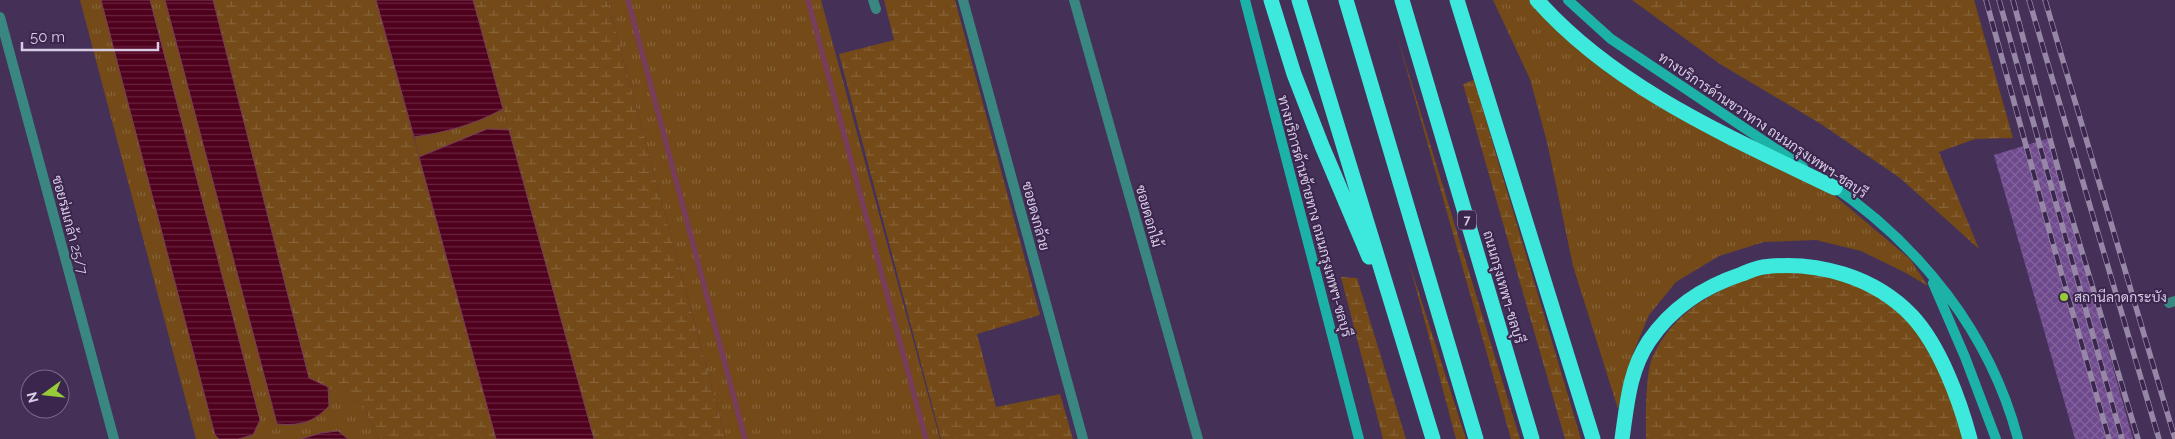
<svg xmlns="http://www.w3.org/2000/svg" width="2175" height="439" font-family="Raleway,Sarabun,sans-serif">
<defs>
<pattern id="grass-tufts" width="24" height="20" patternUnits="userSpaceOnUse" patternTransform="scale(1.25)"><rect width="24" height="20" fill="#734a18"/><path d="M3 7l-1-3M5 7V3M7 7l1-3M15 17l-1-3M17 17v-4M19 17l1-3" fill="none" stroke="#866339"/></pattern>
<pattern id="wetland-marsh" width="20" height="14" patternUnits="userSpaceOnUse" patternTransform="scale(1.25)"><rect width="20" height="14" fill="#734a18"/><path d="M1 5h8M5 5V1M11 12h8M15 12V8" fill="none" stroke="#866339"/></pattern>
<pattern id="water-rules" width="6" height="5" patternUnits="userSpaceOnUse" patternTransform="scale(1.25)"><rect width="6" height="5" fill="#4f001d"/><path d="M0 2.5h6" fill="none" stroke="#68243e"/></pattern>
<pattern id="building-cross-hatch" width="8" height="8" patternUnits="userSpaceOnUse" patternTransform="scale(1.25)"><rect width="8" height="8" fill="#6e4a8d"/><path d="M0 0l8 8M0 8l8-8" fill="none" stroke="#82639d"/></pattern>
</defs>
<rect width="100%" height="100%" fill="#453058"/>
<path fill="url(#grass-tufts)" d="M80 0H101L215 435 219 439H196Z
M150 0H165L245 297 329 406 328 387 363 405 379 439H348L337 431 321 433 301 439H238L253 435 260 420Z
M607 0H821L940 439H726Z
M1493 0H1532L1556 29 1835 196 1910 259 1928 286 1904 272 1861 251 1816 240 1764 242 1719 256 1676 282 1649 315 1634 351 1618 409 1573 266 1547 142 1530 79Z
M503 109 509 130 487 129 419 157 414 137C447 132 473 125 503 109Z"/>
<path fill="url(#wetland-marsh)" d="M213 0H376L496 439H379L363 405 309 378Z
M473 0H607L726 439H594Z
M884 0H955L1040 315 977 334 996 407 1060 394 1073 439H941L839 54 894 40Z
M1632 0H1974L2013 138 1975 139 1939 152 1979 249 1900 178 1821 124 1720 64Z
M1396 32 1520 439H1511Z
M1474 80 1581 439H1565L1463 84Z
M1409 262 1466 439H1456Z
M1773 271C1790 273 1810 271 1826 276 1851 282 1879 293 1898 311 1933 343 1952 395 1965 439H1646C1646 419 1645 377 1652 358 1674 308 1723 285 1773 271Z
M1341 277 1357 278 1406 439H1383Z"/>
<path fill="url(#water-rules)" stroke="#783d59" d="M101 0H150L260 420 253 435 238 439H219L215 435Z
M165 0H213L309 378 328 387 329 406C313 423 299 426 277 424Z
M376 0H473L503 109C473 125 447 132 414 137Z
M487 129 509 130 594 439H496L419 157Z
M338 431 348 439H301L321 433Z"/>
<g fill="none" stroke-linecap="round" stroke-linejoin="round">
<path stroke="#783d59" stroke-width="5.5" d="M628 0 745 439
M808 0 926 439"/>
</g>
<path fill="url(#building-cross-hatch)" d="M2049 138 2133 439H2075L1994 155Z"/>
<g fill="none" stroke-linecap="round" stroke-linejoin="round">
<path stroke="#3a8781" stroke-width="10" d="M873 0 876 9
M963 0 1083 439
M1074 0 1198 439
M0 17 114 439
M2169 303 2175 301"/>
<path stroke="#1cb2a8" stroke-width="10" d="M1245 0 1359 439
M1568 0 1611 39 1803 167
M1830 184C1920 245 1990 333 2018 439
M1933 283 1965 357 1996 439"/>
<path stroke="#3ce9dc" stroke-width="15" d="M1271 0 1294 74 1322 146 1369 257
M1299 0 1433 439
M1346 0 1476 439
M1402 0 1532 439
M1457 0 1593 439
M1537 0C1616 89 1730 137 1835 188
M1622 439C1627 405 1629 371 1649 341 1672 307 1703 287 1742 274 1749 271 1756 268 1763 267 1817 260 1875 277 1912 316 1940 346 1960 401 1970 439"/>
<defs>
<path id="rail" d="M1986 0 2055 251 2109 439
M1999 0 2122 439
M2013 0 2065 195 2138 439
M2029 0 2159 439
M2045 0 2175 439"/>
</defs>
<use href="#rail" stroke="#9787a7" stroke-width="5.5"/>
<use href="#rail" stroke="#3b264d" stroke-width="4" stroke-dasharray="11" stroke-linecap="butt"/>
</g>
<circle fill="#97cc39" stroke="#3b264d" stroke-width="2" cx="2064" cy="297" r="5"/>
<g text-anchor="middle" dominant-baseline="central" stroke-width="4" stroke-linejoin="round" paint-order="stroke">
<rect fill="#3b264d" stroke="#a99ab7" stroke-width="1" x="1458" y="210.5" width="18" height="19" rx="4"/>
<g font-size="12" font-weight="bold" fill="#d8cce5">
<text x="1467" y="220">7</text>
</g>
<g font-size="14" fill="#d8cce5" stroke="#3b264d">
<text transform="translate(1763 125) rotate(34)">ทางบริการด้านขวาทาง ถนนกรุงเทพฯ-ชลบุรี</text>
<text transform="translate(1036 216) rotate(75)">ซอยดงกล้วย</text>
<text transform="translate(1149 216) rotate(74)">ซอยดอกไม้</text>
<text transform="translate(1315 216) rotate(75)">ทางบริการด้านซ้ายทาง ถนนกรุงเทพฯ-ชลบุรี</text>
<text transform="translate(70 225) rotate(75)">ซอยร่มเกล้า 25/7</text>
<text transform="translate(1504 287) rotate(74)">ถนนกรุงเทพฯ-ชลบุรี</text>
</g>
<g font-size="14" fill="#d8cce5" stroke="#3b264d" text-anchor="start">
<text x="2074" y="297">สถานีลาดกระบัง</text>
</g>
</g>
<g transform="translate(45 394) rotate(255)"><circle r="24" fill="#3b264d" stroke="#7a688a"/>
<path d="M0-4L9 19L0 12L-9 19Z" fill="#97cc39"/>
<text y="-8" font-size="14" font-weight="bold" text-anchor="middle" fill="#d8cce5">N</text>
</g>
<path d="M22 42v8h136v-8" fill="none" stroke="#d8cce5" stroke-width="2.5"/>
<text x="30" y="42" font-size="15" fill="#d8cce5" stroke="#3b264d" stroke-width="4" paint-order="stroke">50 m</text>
</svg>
